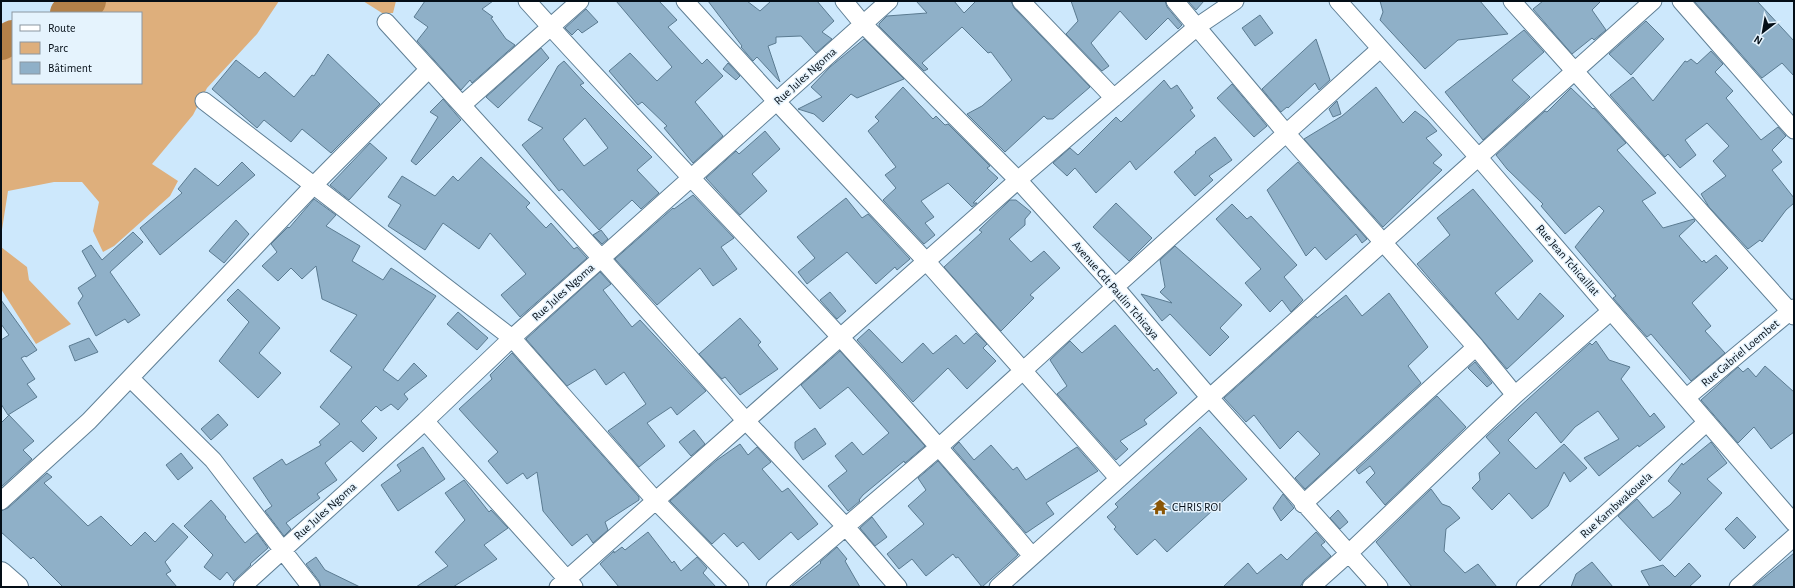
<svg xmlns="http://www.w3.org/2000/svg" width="1795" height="588" font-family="'Alegreya Sans',sans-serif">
<rect width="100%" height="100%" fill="#cde8fc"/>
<path fill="#deaf7c" d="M82 1H279L257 34 207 88 193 115 152 164 178 181 170 196 114 246 103 252 93 231 99 202 82 182H54L8 191 1 236V60L13 53V83H141V13H84Z
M363 1H396L393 13H382Z
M1 247 27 267 29 280 71 324 36 344 1 289Z"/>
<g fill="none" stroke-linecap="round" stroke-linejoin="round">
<path stroke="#b38149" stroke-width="34" d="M67 13 83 6 89 1
M1 43 13 37"/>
</g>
<path fill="#8fb0c8" stroke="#5b7b91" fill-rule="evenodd" d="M425 1H493L482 9 493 17 491 18 506 39 515 45 472 83 470 80 461 90 417 41 428 27 414 17Z
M616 1H659L677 20 668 27 702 64 707 59 723 76 695 102 723 136 693 163 664 128 667 126 642 102 638 105 609 71 630 53 657 81 672 67Z
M708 1H747L760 11 771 1H817L834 21 822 32 832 39 816 53 801 36 776 37V43L768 46 780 82 757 57 753 61 741 47 742 46Z
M916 1H954L964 13 976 1H1011L1014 8 1090 87 1053 119H1047L1044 116 1005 152 967 114 982 106 1012 80 991 52 988 53 962 27 922 63 928 69 924 71 879 26V24L887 16 927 13Z
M1071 1H1165L1167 7 1182 25 1178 29 1168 18 1146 40 1120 11 1091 43 1109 66 1102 71 1066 34 1078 21Z
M1188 1H1204L1196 10Z
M1380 1H1480L1508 34 1458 40 1425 69 1380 20 1383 12Z
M1543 1H1601L1592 10 1606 30 1594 40 1592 38 1572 54 1533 9Z
M1694 1H1757L1794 41V76L1782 63 1762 78Z
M586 9 598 22 582 33 578 29 572 35 565 28Z
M1260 15 1273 33 1255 46 1242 28Z
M1646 21 1664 39 1631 75 1609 54Z
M1524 30 1544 52 1512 80 1530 97 1483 140 1445 92Z
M864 39 904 79 857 98 851 94 823 122 814 114 798 109 822 97 811 87 830 67Z
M1316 39 1330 80 1319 90 1315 83 1288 108 1287 107 1281 112 1262 89Z
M541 48 549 58 498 108 486 97Z
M1711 51 1723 64 1715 72 1733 91 1726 98 1761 140 1778 127 1786 136 1772 150 1782 162 1772 170 1794 198V203L1786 210 1762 242 1760 240 1748 249 1709 207 1701 194 1726 176 1713 161 1729 146 1707 123 1685 140 1696 155 1680 168 1668 154 1665 157 1610 95 1633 77 1653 101 1685 61 1687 62 1691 59 1697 64Z
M328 54 380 104 331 153 302 129 291 142 264 120 257 128 212 89 236 60 259 78 265 72 294 97 312 75 314 76Z
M564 61 584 83 580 85 652 157 637 170 659 193 641 209 632 200 599 230 562 189 559 191 522 145 543 128 528 120 558 66ZM585 118 608 148 584 166 563 139Z
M728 63 740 76 736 80 723 69Z
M1164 80 1171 89 1177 85 1193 108 1190 110 1195 116 1136 170 1130 161 1096 193 1075 168 1067 176 1053 163 1070 148 1078 155 1116 117 1121 122Z
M1232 84 1267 126 1254 137 1217 98Z
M903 87 933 119 936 116 945 125 948 124 990 166 987 168 998 178 973 203H977L972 207 948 183 921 201 934 217 925 223 935 235 924 244 883 200 896 188 885 175 896 167 868 131 879 121 875 117Z
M1376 87 1403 123 1415 111 1427 120 1437 131 1426 138 1442 155 1433 163 1442 170 1383 227 1304 139 1342 116Z
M1571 88 1593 109 1594 108 1626 143 1617 150 1656 193 1642 201 1663 228 1694 219 1695 221 1679 236 1702 262 1704 260 1706 263 1716 255 1728 268 1692 303 1711 326 1705 331 1725 353 1691 381 1651 334 1647 337 1613 298 1616 296 1575 247 1604 211 1599 206 1565 234 1541 206 1543 204 1507 169 1496 155 1545 111 1547 112Z
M443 99 461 120 416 165 411 161 438 117 430 112Z
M1337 101 1341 114 1333 117 1329 109Z
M765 131 780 149 752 174 767 191 740 215 706 178 736 151 739 154Z
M1215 137 1232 160 1209 176 1213 180 1195 196 1174 172 1196 153 1195 152Z
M370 143 387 158 349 200 330 185Z
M481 157 530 203 526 207 546 228 551 223 574 249 577 247 587 258 520 317 501 295 526 274 490 233 479 249 443 223 425 250 388 226 401 205 388 197 402 176 435 196 453 176 458 181Z
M242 162 255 175 160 255 140 228 182 193 178 189 195 168 218 186Z
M1298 162 1367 239 1362 243 1356 234 1326 260 1315 247 1306 256 1267 190Z
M1473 189 1533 261 1495 293 1518 320 1540 293 1564 316 1507 369 1417 264 1450 235 1437 218Z
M693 195 734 238 721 247 737 269 713 286 700 268 657 305 615 259 673 208 674 209Z
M846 198 862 218 868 214 910 259 897 270 895 267 876 284 847 252 807 284 798 272 815 258 797 237Z
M314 199 336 215 326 226 360 246 352 261 383 280 391 268 436 296 383 370 398 381 414 363 427 376 404 394 408 399 398 410 391 404 381 411 376 406 361 421 377 438 363 452 351 441 325 463 337 480 317 494 320 498 286 523 291 529 284 536 265 511 272 506 253 478 282 459 286 465 321 445 319 442 340 424 320 407 352 367 330 351 357 315 322 299 316 266 302 279 291 268 278 281 262 266 277 252 271 244 288 227 289 228Z
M1010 200H1016L1031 212 1025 219V225L1009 239 1031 262 1044 251 1060 268 1030 295 1034 298 1001 331 944 267 982 232 979 230Z
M1116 203 1152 238 1129 261 1093 227Z
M1232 204 1247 219 1251 216 1297 265 1284 277 1303 300 1291 312 1282 300 1270 312 1245 283 1261 269 1216 219Z
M236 220 249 234 224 263 209 251Z
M601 230 608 239 602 244 593 235Z
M133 232 143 242 110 272 140 315 128 323 125 319 96 336 78 303 83 296 78 288 96 276 82 251 91 245 102 260Z
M1175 246 1242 305 1220 328 1229 337 1210 356 1170 314 1162 321 1141 294 1172 303 1160 292 1165 287 1160 260Z
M600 272 611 284 603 290 632 327 640 320 706 391 677 415 671 407 647 423 665 446 639 467 608 431 646 404 624 372 606 385 595 369 567 386 526 339Z
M238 289 280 328 259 353 281 373 258 398 219 361 249 322 227 300Z
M830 292 846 311 837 319 820 300Z
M1389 293 1428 347 1408 366 1421 383 1305 489 1295 478 1320 454 1298 431 1280 449 1254 415 1246 422 1224 398 1316 316 1317 318 1346 295 1362 316Z
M1 300 37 350 26 357 25 356 21 358 35 379 27 384 37 397 8 415 1 404V340L9 335 1 324Z
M458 312 488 338 477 350 447 324Z
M740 318 761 342 758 345 778 369 740 395 725 377 722 379 699 354Z
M1115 325 1154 371 1157 368 1177 393 1144 420 1147 424 1120 441 1128 449 1116 460 1057 394 1067 386 1050 360 1070 341 1082 353Z
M869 329 902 363 923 343 933 354 956 335 964 344 976 333 987 344 983 348 996 361 967 389 948 368 913 402 857 340Z
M89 338 98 352 75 361 69 346Z
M1596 341 1609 360 1630 367 1621 379 1650 417 1654 413 1665 427 1639 447 1638 445 1599 476 1584 458 1619 439 1598 411 1575 427 1561 443 1536 412 1508 440 1536 469 1564 444 1587 468 1570 482 1564 472 1548 506 1532 519 1509 493 1492 510 1472 488 1480 480 1479 473 1500 453 1486 437 1590 343 1592 345Z
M840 351 925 446 905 463 904 461 863 495 859 500 860 501 848 511 828 486 847 471 835 456 852 442 863 455 889 433 848 387 820 409 801 385Z
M512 353 639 497V500L605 522 608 530 593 543 587 534 572 546 543 511 537 472 527 479 523 473 507 484 488 461 498 452 459 409 492 379 490 375Z
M1475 362 1492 383 1487 387 1468 368Z
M1765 366 1794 392V432L1771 449 1754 427 1738 443 1701 400 1738 367 1743 372 1748 368 1756 377Z
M1437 396 1466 427 1385 505 1366 482 1375 473 1370 466 1359 474 1356 470Z
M218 414 228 425 211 440 201 429Z
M9 415 34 441 23 450 32 459 1 487V423Z
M1200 427 1247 479 1167 552 1155 539 1137 555 1114 529 1116 527 1107 517 1118 507 1115 504Z
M815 428 826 444 803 460 795 448V442Z
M694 430 705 444 691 456 679 442Z
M959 442 974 460 991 445 1013 470 1017 467 1026 480 1077 447 1098 471 1046 503 1054 514 1026 533 953 448Z
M1711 442 1727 463 1707 479 1722 493 1660 561 1618 516 1637 499 1653 518 1670 505 1681 493 1668 481 1682 463 1683 465Z
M740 444 748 455 757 447 771 462 762 469 782 492 788 488 818 524 798 540 791 532 759 560 743 542 737 547 724 533 712 544 670 501 717 460Z
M423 447 445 479 398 511 381 485 401 471 397 465Z
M181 453 193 468 178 480 166 465Z
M938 461 1018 555 982 587 958 557 956 558 953 554 926 576 912 559 899 569 887 554 924 524 908 506 926 490 918 478Z
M47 473 52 477 44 483 88 526 101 516 131 546 145 532 155 542 173 523 188 537 165 562 171 571 166 574 177 587H63L33 557 31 559 1 532V511L8 508Z
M464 480 489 512 491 510 508 528 484 545 497 559 453 587H416L448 566 435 552 465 520 445 493Z
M1431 489 1442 504 1450 507 1460 518 1446 529 1444 551 1465 573 1478 564 1497 587H1412L1376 542Z
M1283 494 1294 508 1281 521 1273 508Z
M211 500 226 517 225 518 245 543 257 533 268 548 250 564 251 565 234 581 227 572 220 580 204 567 213 555 184 526Z
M1338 510 1348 522 1340 529 1330 518Z
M872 517 887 537 875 546 860 528Z
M1737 517 1756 537 1744 549 1725 529Z
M648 532 672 563 674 561 681 571 697 557 707 568 703 573 716 587H619L600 564 614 551V553L622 547 625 550Z
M1316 532 1325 542 1321 545 1331 556 1304 580 1300 587H1223L1248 563 1257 574 1281 554 1287 560Z
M837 547 847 559 845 561 860 587H791L821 563 820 562Z
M1794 553V587H1753L1759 582Z
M316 557 325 570 360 587H321L319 581 306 564Z
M1592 562 1613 587H1571L1576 574Z
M1689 563 1701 576 1689 587H1650L1641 571 1663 565 1675 577Z"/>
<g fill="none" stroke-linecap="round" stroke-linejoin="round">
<defs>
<path id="minor" d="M527 1C630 115 737 225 841 338 906 409 970 482 1032 556
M685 1 777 102 926 261 1119 479
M844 1 863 24 1018 180 1115 287 1210 398 1379 587
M1021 1 1114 98
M1175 1 1286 133 1476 347 1515 395
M1338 1 1479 158 1794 523
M1512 1 1794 316
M1681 1 1794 130
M386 22 601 258 746 421 846 527 898 587
M204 101 512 338 655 500 740 587
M462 105 580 1
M131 379 213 460 311 587
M1687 397 1794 308
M425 421 574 587
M1 501 89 421 313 186 429 69
M1303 504 1476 347
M242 587 425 421 512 338 889 1
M558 587 1018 180 1198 26 1235 1
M775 587 939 447 1115 287 1380 49
M998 587 1653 1
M1311 587 1348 554 1515 395 1611 311
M1525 587 1707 422
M1738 587 1794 537"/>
<path id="trunk" d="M1 573 17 587"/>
</defs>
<use href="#minor" stroke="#5f7f95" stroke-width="19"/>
<use href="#trunk" stroke="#5f7f95" stroke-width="24"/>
<use href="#minor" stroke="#fff" stroke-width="17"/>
<use href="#trunk" stroke="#fff" stroke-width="22"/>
</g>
<defs>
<symbol id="temple-bare" viewBox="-9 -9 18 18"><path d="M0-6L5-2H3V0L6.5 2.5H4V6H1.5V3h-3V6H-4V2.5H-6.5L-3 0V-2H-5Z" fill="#8b5605" stroke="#e5f3fd" stroke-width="2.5" paint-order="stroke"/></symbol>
</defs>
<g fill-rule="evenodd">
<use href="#temple-bare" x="1149" y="496" width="22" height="22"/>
</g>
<g text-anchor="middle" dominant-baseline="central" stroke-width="3" stroke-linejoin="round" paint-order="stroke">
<g font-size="12" fill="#040e17" stroke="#e5f3fd">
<text transform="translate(805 76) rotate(-42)">Rue Jules Ngoma</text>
<text transform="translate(1568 260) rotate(49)">Rue Jean Tchicaillat</text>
<text transform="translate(1116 290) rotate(49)">Avenue Cdt Paulin Tchicaya</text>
<text transform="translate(563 292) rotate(-42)">Rue Jules Ngoma</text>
<text transform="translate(1740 353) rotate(-40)">Rue Gabriel Loembet</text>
<text transform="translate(1616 505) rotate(-42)">Rue Kambwakouela</text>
<text transform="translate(325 511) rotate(-42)">Rue Jules Ngoma</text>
</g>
<g font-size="12" fill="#040e17" stroke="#e5f3fd" text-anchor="start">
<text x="1172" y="507">CHRIS ROI</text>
</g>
</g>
<rect width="1795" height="588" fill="none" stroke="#040e17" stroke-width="4"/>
<rect x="12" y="12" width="130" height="72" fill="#e5f3fd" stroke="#8b97a1"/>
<rect x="20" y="25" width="20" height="6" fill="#ffffff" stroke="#8b97a1"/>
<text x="48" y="32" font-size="12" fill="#040e17">Route</text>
<rect x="20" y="42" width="20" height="12" fill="#deaf7c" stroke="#8b97a1"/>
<text x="48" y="52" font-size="12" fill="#040e17">Parc</text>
<rect x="20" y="62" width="20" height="12" fill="#8fb0c8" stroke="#8b97a1"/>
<text x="48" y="72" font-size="12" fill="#040e17">Bâtiment</text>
<g transform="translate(1763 32) rotate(211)" stroke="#e5f3fd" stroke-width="3" paint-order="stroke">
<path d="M0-3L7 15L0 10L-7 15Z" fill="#040e17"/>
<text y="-6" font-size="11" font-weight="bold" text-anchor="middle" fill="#040e17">N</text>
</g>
</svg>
